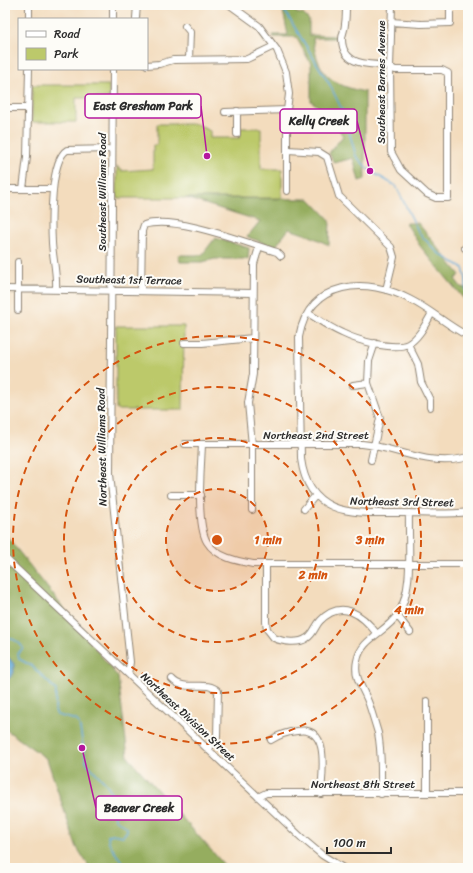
<svg xmlns="http://www.w3.org/2000/svg" width="473" height="873" font-family="Sriracha,sans-serif">
<rect width="100%" height="100%" fill="#fdfcf7"/>
<filter id="ink" filterUnits="userSpaceOnUse"><feTurbulence type="fractalNoise" baseFrequency=".025" numOctaves="2"/><feDisplacementMap in="SourceGraphic" scale="8" xChannelSelector="R" yChannelSelector="G"/><feConvolveMatrix kernelMatrix="1 2 1 2 8 2 1 2 1" color-interpolation-filters="sRGB"/></filter>
<filter id="wash" filterUnits="userSpaceOnUse"><feTurbulence type="fractalNoise" baseFrequency=".012" numOctaves="4" result="noise"/><feDisplacementMap in="SourceGraphic" scale="16" xChannelSelector="R" yChannelSelector="G"/><feGaussianBlur stdDeviation="0.9" result="paint"/><feColorMatrix in="noise" values="0 0 0 0 0 0 0 0 0 0 0 0 0 0 0 0 0 1.4 0 .05"/><feComposite in="paint" operator="in"/></filter>
<g filter="url(#wash)">
<rect width="100%" height="100%" fill="#f3dcbd"/>
<path fill="#bcc96b" stroke="#747a4b" d="M32 85H109V98H76V122H32Z
M157 124H196L210 131V138H240V128H261V169H282V198H117V166L121 171 153 169V145H157Z
M116 326H184L183 410H116Z"/>
<path fill="#95ad5f" stroke="#606c45" d="M278 5H294L296 13 303 14 309 20V35L336 36V38H313C317 74 331 85 365 92V179L359 181 353 158 334 163 329 153 343 136 330 115 311 101V64L296 37H273L272 35H288L283 11Z
M186 198 310 199 330 220 329 245 310 236 289 229 275 247 262 243V242L247 237 260 221Z
M406 223H418L460 275 455 279 461 287 468 289V304L420 246Z
M215 238 249 248 248 259H215L202 262H180L178 255H202Z
M5 534 118 677 128 757 227 868H90L76 846 47 759 5 729Z"/>
<path fill="#5ea6d4" stroke="#446880" d="M5 653 14 664V673L5 683Z"/>
<g fill="none" stroke-linecap="round" stroke-linejoin="round">
<path stroke="#5ea6d4" stroke-width="1.5" d="M281 5 330 85 344 114 356 156 370 171 396 186 419 233 437 252 463 268 466 279V310L468 312
M5 636C12 638 19 641 23 648L18 653 19 659 32 666 56 690 55 711 57 715 76 720 79 723 86 762 108 786 114 800 115 819 127 827V831L123 836 112 834 108 836C108 849 121 856 125 868
M139 868H149"/>
</g>
</g>
<g filter="url(#ink)">
<g fill="none" stroke-linecap="round" stroke-linejoin="round">
<defs>
<path id="minor" d="M29 5V19
M230 5 259 26 277 50 286 72 289 94 287 110V191
M302 5V7
M346 5C346 11 346 18 345 24 345 29 342 34 342 39 342 65 368 65 387 65L395 70H442L448 73V198H436L427 194 401 170 391 152 390 67 392 5
M136 18 137 5
M113 19V5
M391 22 421 24 450 23V5
M185 26 190 32 189 60
M147 65 159 64 173 60 247 59 274 46
M113 69 110 474 130 662 128 674
M5 108H28
M225 112 287 110
M237 134V111
M288 150 319 152 327 157 339 196 391 247 394 257 386 290
M5 189H53
M23 189 27 157 29 69
M465 248H468
M5 289 253 293
M56 289C57 273 53 259 52 243 51 224 50 160 67 150L112 149
M141 291 142 231 144 225C176 215 243 242 277 252L281 256
M18 310V262
M308 313C319 320 330 328 342 333 356 340 393 351 408 344 419 338 426 323 432 313
M468 336C448 326 431 310 411 300 367 276 309 280 299 337L301 459C309 518 355 513 401 513 423 513 446 515 468 512
M184 343H202L253 338
M408 344 418 364 421 382 430 400V407
M353 385 368 383
M185 444H362C399 448 431 468 468 457
M202 445C201 467 196 524 207 542 216 557 237 561 253 564H468
M371 460 380 418 368 383 369 361 375 343
M171 495H201
M304 509 316 495
M252 510V445L248 403 253 374 254 264 259 247
M5 558 303 839 322 855 343 868
M266 564V622L267 629 274 638C283 642 299 644 307 638 314 634 315 626 320 621 342 598 363 615 377 634
M397 615 410 632
M172 679C185 693 206 679 218 691L217 737 208 750
M427 701V793
M271 740C280 734 287 732 297 731 331 725 322 773 321 794
M381 794C381 774 382 753 378 733 375 723 372 713 369 704 364 689 353 678 357 661 361 638 386 633 398 614 414 589 408 543 409 513
M258 797 266 793H468"/>
</defs>
<use href="#minor" stroke="#8f8474" stroke-width="8"/>
<use href="#minor" stroke="#fff" stroke-width="6"/>
</g>
</g>
<circle cx="217" cy="540" r="51" fill="#d5540f" fill-opacity=".12"/>
<g fill="none" stroke="#d5540f" stroke-width="2" stroke-dasharray="7 5">
<circle cx="217" cy="540" r="51"/>
<circle cx="217" cy="540" r="102"/>
<circle cx="217" cy="540" r="153"/>
<circle cx="217" cy="540" r="204"/>
</g>
<g text-anchor="middle" dominant-baseline="central" stroke-width="4" stroke-linejoin="round" paint-order="stroke">
<g font-size="11" fill="#2b2b2b" stroke="#fdfcf7">
<text transform="translate(381 82) rotate(-90)">Southeast Barnes Avenue</text>
<text transform="translate(102 192) rotate(-90)">Southeast Williams Road</text>
<text transform="translate(129 280) rotate(1)">Southeast 1st Terrace</text>
<text x="316" y="435">Northeast 2nd Street</text>
<text transform="translate(102 447) rotate(-91)">Northeast Williams Road</text>
<text transform="translate(402 502) rotate(1)">Northeast 3rd Street</text>
<text transform="translate(188 717) rotate(43)">Northeast Division Street</text>
<text x="363" y="784">Northeast 8th Street</text>
</g>
</g>
<circle cx="217" cy="540" r="6" fill="#d5540f" stroke="#fdfcf7" stroke-width="2"/>
<g font-size="12" text-anchor="middle" font-weight="bold" fill="#d5540f" stroke="#fdfcf7" stroke-width="4" stroke-linejoin="round" paint-order="stroke">
<text x="268" y="544">1 min</text>
<text x="370" y="544">3 min</text>
<text x="313" y="579">2 min</text>
<text x="409" y="614">4 min</text>
</g>
<path fill="none" stroke="#b5179e" stroke-width="1.5" d="M207 156L201 106M370 171L357 121M82 748L96 808"/>
<g fill="#b5179e" stroke="#fdfcf7" stroke-width="1.5">
<circle cx="207" cy="156" r="4"/>
<circle cx="370" cy="171" r="4"/>
<circle cx="82" cy="748" r="4"/>
</g>
<g fill="#fdfcf7" stroke="#b5179e" stroke-width="1.5">
<rect x="85" y="94" width="116" height="24" rx="4"/>
<rect x="280" y="109" width="77" height="24" rx="4"/>
<rect x="96" y="796" width="86" height="24" rx="4"/>
</g>
<g font-size="12" text-anchor="middle" font-weight="bold" fill="#2b2b2b">
<text x="143" y="110">East Gresham Park</text>
<text x="319" y="125">Kelly Creek</text>
<text x="139" y="812">Beaver Creek</text>
</g>
<rect width="473" height="873" fill="none" stroke="#fdfcf7" stroke-width="20"/>
<rect x="18" y="18" width="130" height="52" fill="#fdfcf7" stroke="#a9a8a5"/>
<rect x="26" y="31" width="20" height="6" fill="#ffffff" stroke="#a9a8a5"/>
<text x="54" y="38" font-size="12" fill="#2b2b2b">Road</text>
<rect x="26" y="48" width="20" height="12" fill="#bcc96b" stroke="#a9a8a5"/>
<text x="54" y="58" font-size="12" fill="#2b2b2b">Park</text>
<path d="M327 847v6h64v-6" fill="none" stroke="#2b2b2b" stroke-width="2"/>
<text x="333" y="847" font-size="12" fill="#2b2b2b" stroke="#fdfcf7" stroke-width="3" paint-order="stroke">100 m</text>
</svg>
